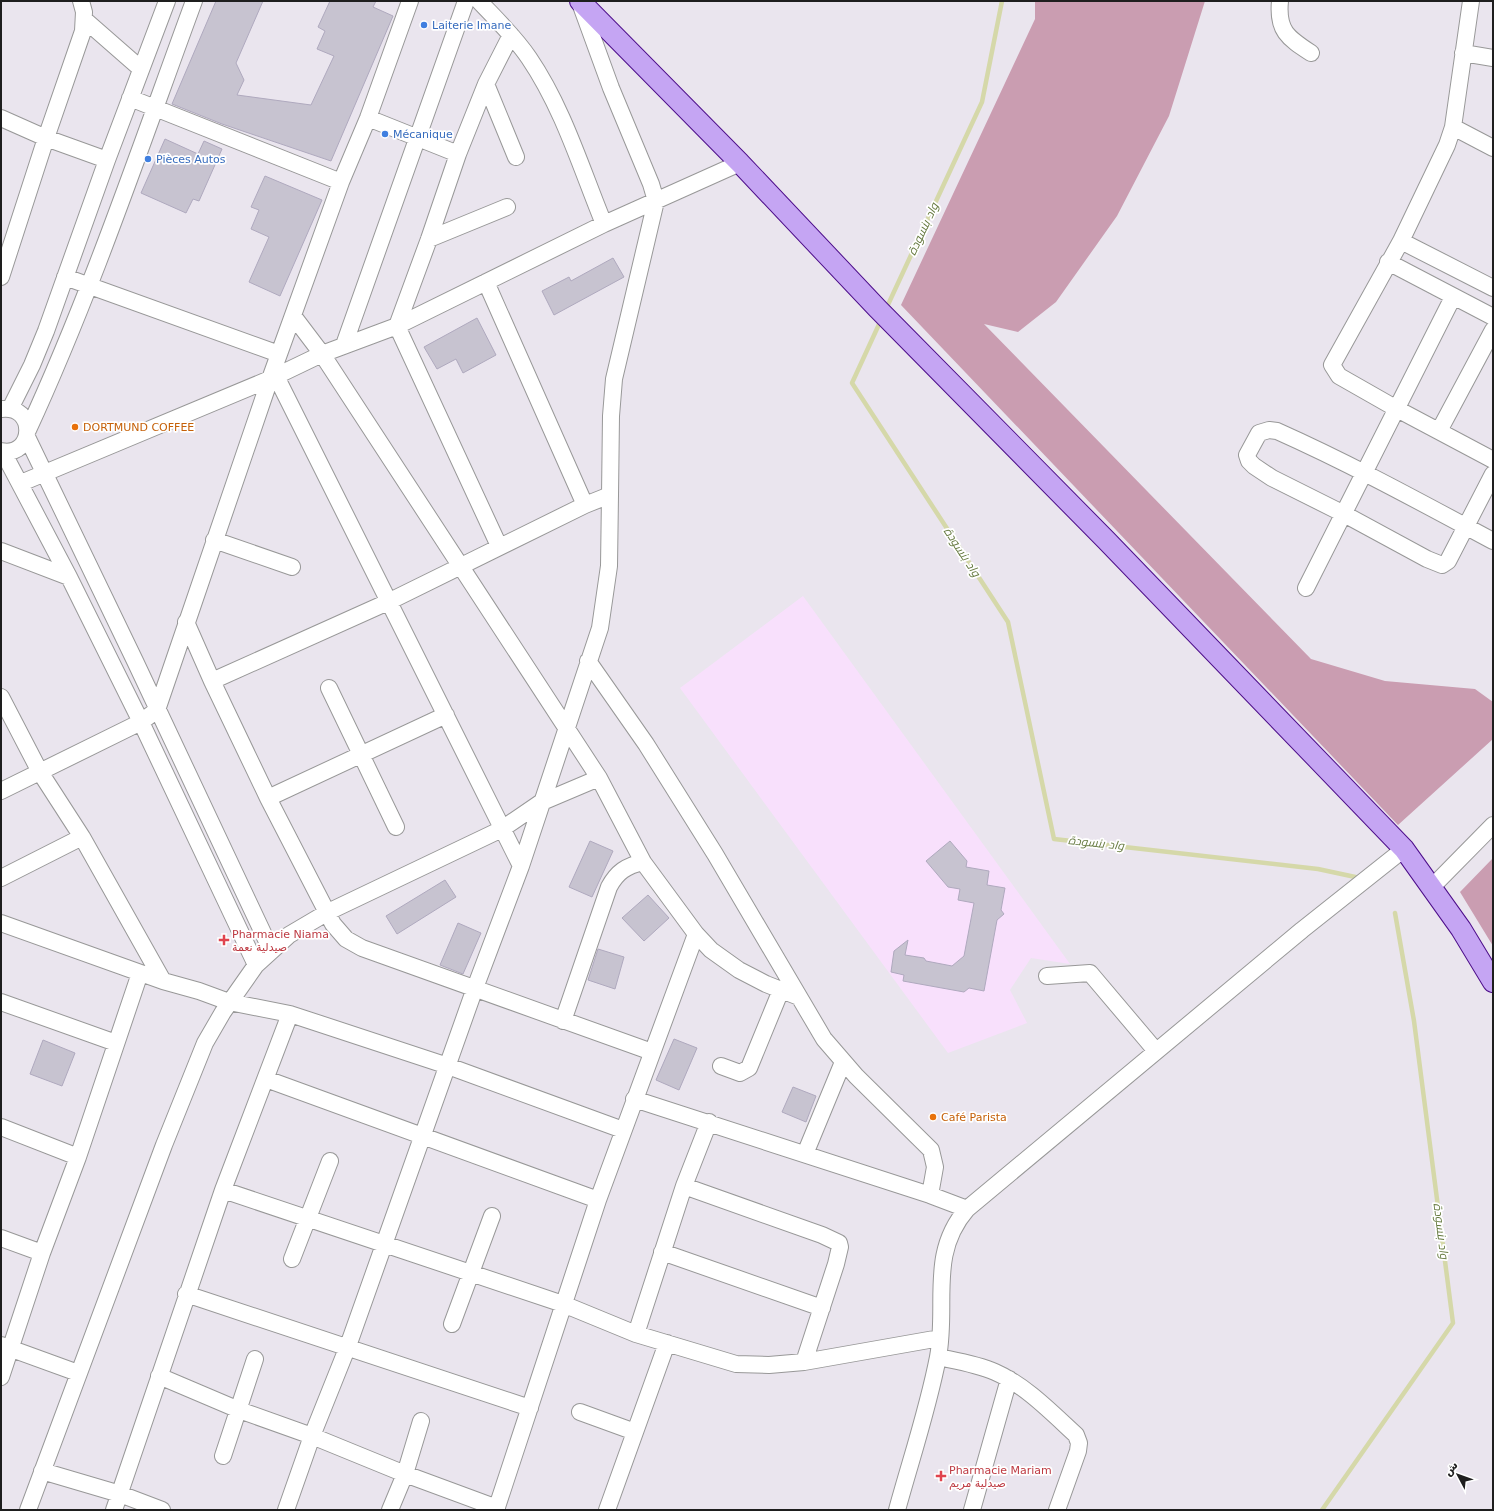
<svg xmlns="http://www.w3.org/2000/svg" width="1494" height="1511" font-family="'DejaVu Sans',Cairo,sans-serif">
<rect width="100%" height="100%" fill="#eae5ee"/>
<path fill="#f8e0fc" d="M803 596 1070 964 1031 958 1010 990 1027 1023 948 1053 680 688Z"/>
<path fill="#ca9db1" d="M1035 1H1205L1169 116 1117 216 1056 302 1018 332 984 324 1311 659 1385 681 1475 689 1493 702V739L1398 825 901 305 1035 19Z
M1493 858V946L1460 892Z"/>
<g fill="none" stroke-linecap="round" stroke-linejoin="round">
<path stroke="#d5d8a9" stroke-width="4.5" d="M886 309 982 102 1002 1
M881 320 852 383 1008 622 1054 839 1318 869 1360 878
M1322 1510 1453 1323 1414 1021 1395 913"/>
</g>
<path fill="#c7c3d0" stroke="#afa9be" d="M216 1H263L236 63 244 80 237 95 311 105 334 56 317 49 325 31 318 27 330 1H376L373 7 393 16 331 161 222 124 172 104Z
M165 139 198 154 204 141 222 149 199 201 193 199 186 213 141 193Z
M265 176 322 200 280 296 249 282 269 237 251 229 259 210 251 207Z
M613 258 624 277 554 315 542 291 569 277 571 281Z
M477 318 496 355 463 373 456 359 437 369 424 347Z
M590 841 613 851 592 897 569 887Z
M950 841 967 861 966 867 989 871 987 885 1005 888 1001 910 1004 914 997 920 984 991 969 988 964 992 903 981 904 975 891 972 894 951 908 940 905 955 924 958 926 961 952 966 964 956 974 903 958 900 960 889 948 887 926 861Z
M445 880 456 897 397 934 386 916Z
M648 895 669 918 644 941 622 918Z
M458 923 481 933 463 974 440 965Z
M598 949 624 957 615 989 588 980Z
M674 1039 697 1048 679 1090 656 1080Z
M43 1040 75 1053 62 1086 30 1074Z
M793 1087 816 1096 806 1122 782 1112Z"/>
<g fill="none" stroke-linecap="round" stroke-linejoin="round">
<defs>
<path id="minor" d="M479 1C496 19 515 37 529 58 563 108 581 168 604 224
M1280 1C1277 31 1288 38 1311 53
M1471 1 1453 127 1447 145 1401 241 1332 365 1339 376 1397 409 1493 460
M85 20 141 69
M1463 53 1493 58
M486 84 516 157
M130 98 341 182
M1 118 46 138 107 160
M368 118 458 154
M1453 127 1493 148
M429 239 507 207
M1401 241 1493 288
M1388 262 1493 317
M1 277 46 138 83 31 84 12 81 1
M65 277 279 354
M486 282 585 505
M294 317 322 354 599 778 643 862 696 934 711 950 739 970 766 984 799 997
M344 345 466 1
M276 376 521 866
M1 409C37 404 35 458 1 451
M10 409 32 365 46 331 107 160 167 1
M28 430C92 291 141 145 194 1
M1439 431 1493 330
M27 437 135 661 271 950
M3 452 69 577 141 722 256 965
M1493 474 1448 561 1442 565 1427 559 1344 514 1272 478 1254 466 1249 461 1247 455 1259 433 1269 430 1277 431C1351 464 1422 503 1493 541
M21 483 270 379 322 354 397 326 604 224 740 163
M214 540 292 567
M499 546 397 326 429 239 458 154 486 84 511 35
M1 551 69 577
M1306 588 1453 297
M186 622 212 681 268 798 333 924 346 939 362 948 652 1052
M588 661 646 744 715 854 824 1039 856 1076 931 1150 935 1167 930 1195
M212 681 388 602 585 505 610 495 611 416 614 379 656 201 651 184 611 88 580 3
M329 688 396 827
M1 697 40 772 82 837 163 981
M1 791 141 722 157 710 270 379 341 182 368 118 410 1
M268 798 446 715
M1 878 82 837
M1432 887 1493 825
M1 923 163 981 199 991 229 1002 290 1014 448 1066 623 1130
M1047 976 1090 973 1156 1051
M1 1002 116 1043
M563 1021 609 887C617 872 626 866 643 862
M721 1066 740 1073 749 1068 781 990
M266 1079 598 1200
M634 1099 930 1195 967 1209
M1 1127 78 1157
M805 1154 843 1062
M684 1186 822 1235 839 1243 840 1247 836 1264 804 1362
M223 1190 563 1304 636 1334 736 1364 769 1365 804 1362 940 1338
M1 1238 42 1253
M662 1252 822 1308
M292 1259 330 1161
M186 1294 530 1408
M452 1324 492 1216
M636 1334 684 1186 709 1122
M1 1345 78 1373
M938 1357C957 1361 977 1364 995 1372 1025 1385 1052 1413 1076 1435L1079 1443 1078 1451 1057 1510
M159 1376 239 1410 312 1436 405 1474 497 1508
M1 1377 42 1253 78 1157 140 973
M580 1412 635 1432
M223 1456 255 1359
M42 1471 120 1494 162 1510
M28 1510 164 1145 205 1043 223 1012 256 965 289 935 328 912 502 829 540 803 599 778
M114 1510 223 1190 290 1014
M286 1510 312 1436 348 1346 475 988 521 866 600 628 609 566 610 495
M390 1510 405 1474 421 1421
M496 1510 598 1200 696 934
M607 1510 667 1343
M897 1510C911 1459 928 1409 938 1357 948 1304 928 1254 967 1209L1302 930 1404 849
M972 1510 1009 1379"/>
<path id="major" d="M580 1 740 163 877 308 1106 540 1404 849 1461 929 1493 982"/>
</defs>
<use href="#minor" stroke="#989898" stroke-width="18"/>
<use href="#major" stroke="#4d0e8a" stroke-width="22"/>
<use href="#minor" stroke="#fff" stroke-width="16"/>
<use href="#major" stroke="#c5a5f3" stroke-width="20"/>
</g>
<g fill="#3f7fe0" stroke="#fff" stroke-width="1.5">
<circle cx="424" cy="25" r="4"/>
<circle cx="385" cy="134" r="4"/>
<circle cx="148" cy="159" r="4"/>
</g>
<g fill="#e8710a" stroke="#fff" stroke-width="1.5">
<circle cx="75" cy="427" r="4"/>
<circle cx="933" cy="1117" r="4"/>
</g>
<g fill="#e0444e" stroke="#fff" stroke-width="1.5">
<path d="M222 934h4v4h4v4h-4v4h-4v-4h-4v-4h4z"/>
<path d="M939 1470h4v4h4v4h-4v4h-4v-4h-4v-4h4z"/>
</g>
<g text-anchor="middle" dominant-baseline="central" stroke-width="3.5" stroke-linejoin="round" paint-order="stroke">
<g font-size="11" fill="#366cbe" stroke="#fff" text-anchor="start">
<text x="432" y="25">Laiterie Imane</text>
<text x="393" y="134">Mécanique</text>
<text x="156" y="159">Pièces Autos</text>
</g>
<g font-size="11" fill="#c56008" stroke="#fff" text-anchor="start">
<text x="83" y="427">DORTMUND COFFEE</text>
<text x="941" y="1117">Café Parista</text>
</g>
<g font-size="11" fill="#be3a42" stroke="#fff" text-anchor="start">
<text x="232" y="934">Pharmacie Niama<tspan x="232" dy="13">صيدلية نعمة</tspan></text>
<text x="949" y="1470">Pharmacie Mariam<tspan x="949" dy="13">صيدلية مريم</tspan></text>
</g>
<g font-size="12" font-style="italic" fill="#65793f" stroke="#fff">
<text transform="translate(923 229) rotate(-65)">واد بنسودة</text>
<text transform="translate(962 552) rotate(57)">واد بنسودة</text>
<text transform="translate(1096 843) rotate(6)">واد بنسودة</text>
<text transform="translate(1441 1231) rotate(83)">واد بنسودة</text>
</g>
</g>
<rect width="1494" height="1511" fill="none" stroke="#1e1e1e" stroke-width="4"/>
<g transform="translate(1458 1475) rotate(311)" stroke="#ffffff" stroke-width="3" paint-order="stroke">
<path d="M0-3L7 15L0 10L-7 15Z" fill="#1e1e1e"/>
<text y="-6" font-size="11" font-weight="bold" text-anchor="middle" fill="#1e1e1e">ش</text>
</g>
</svg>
